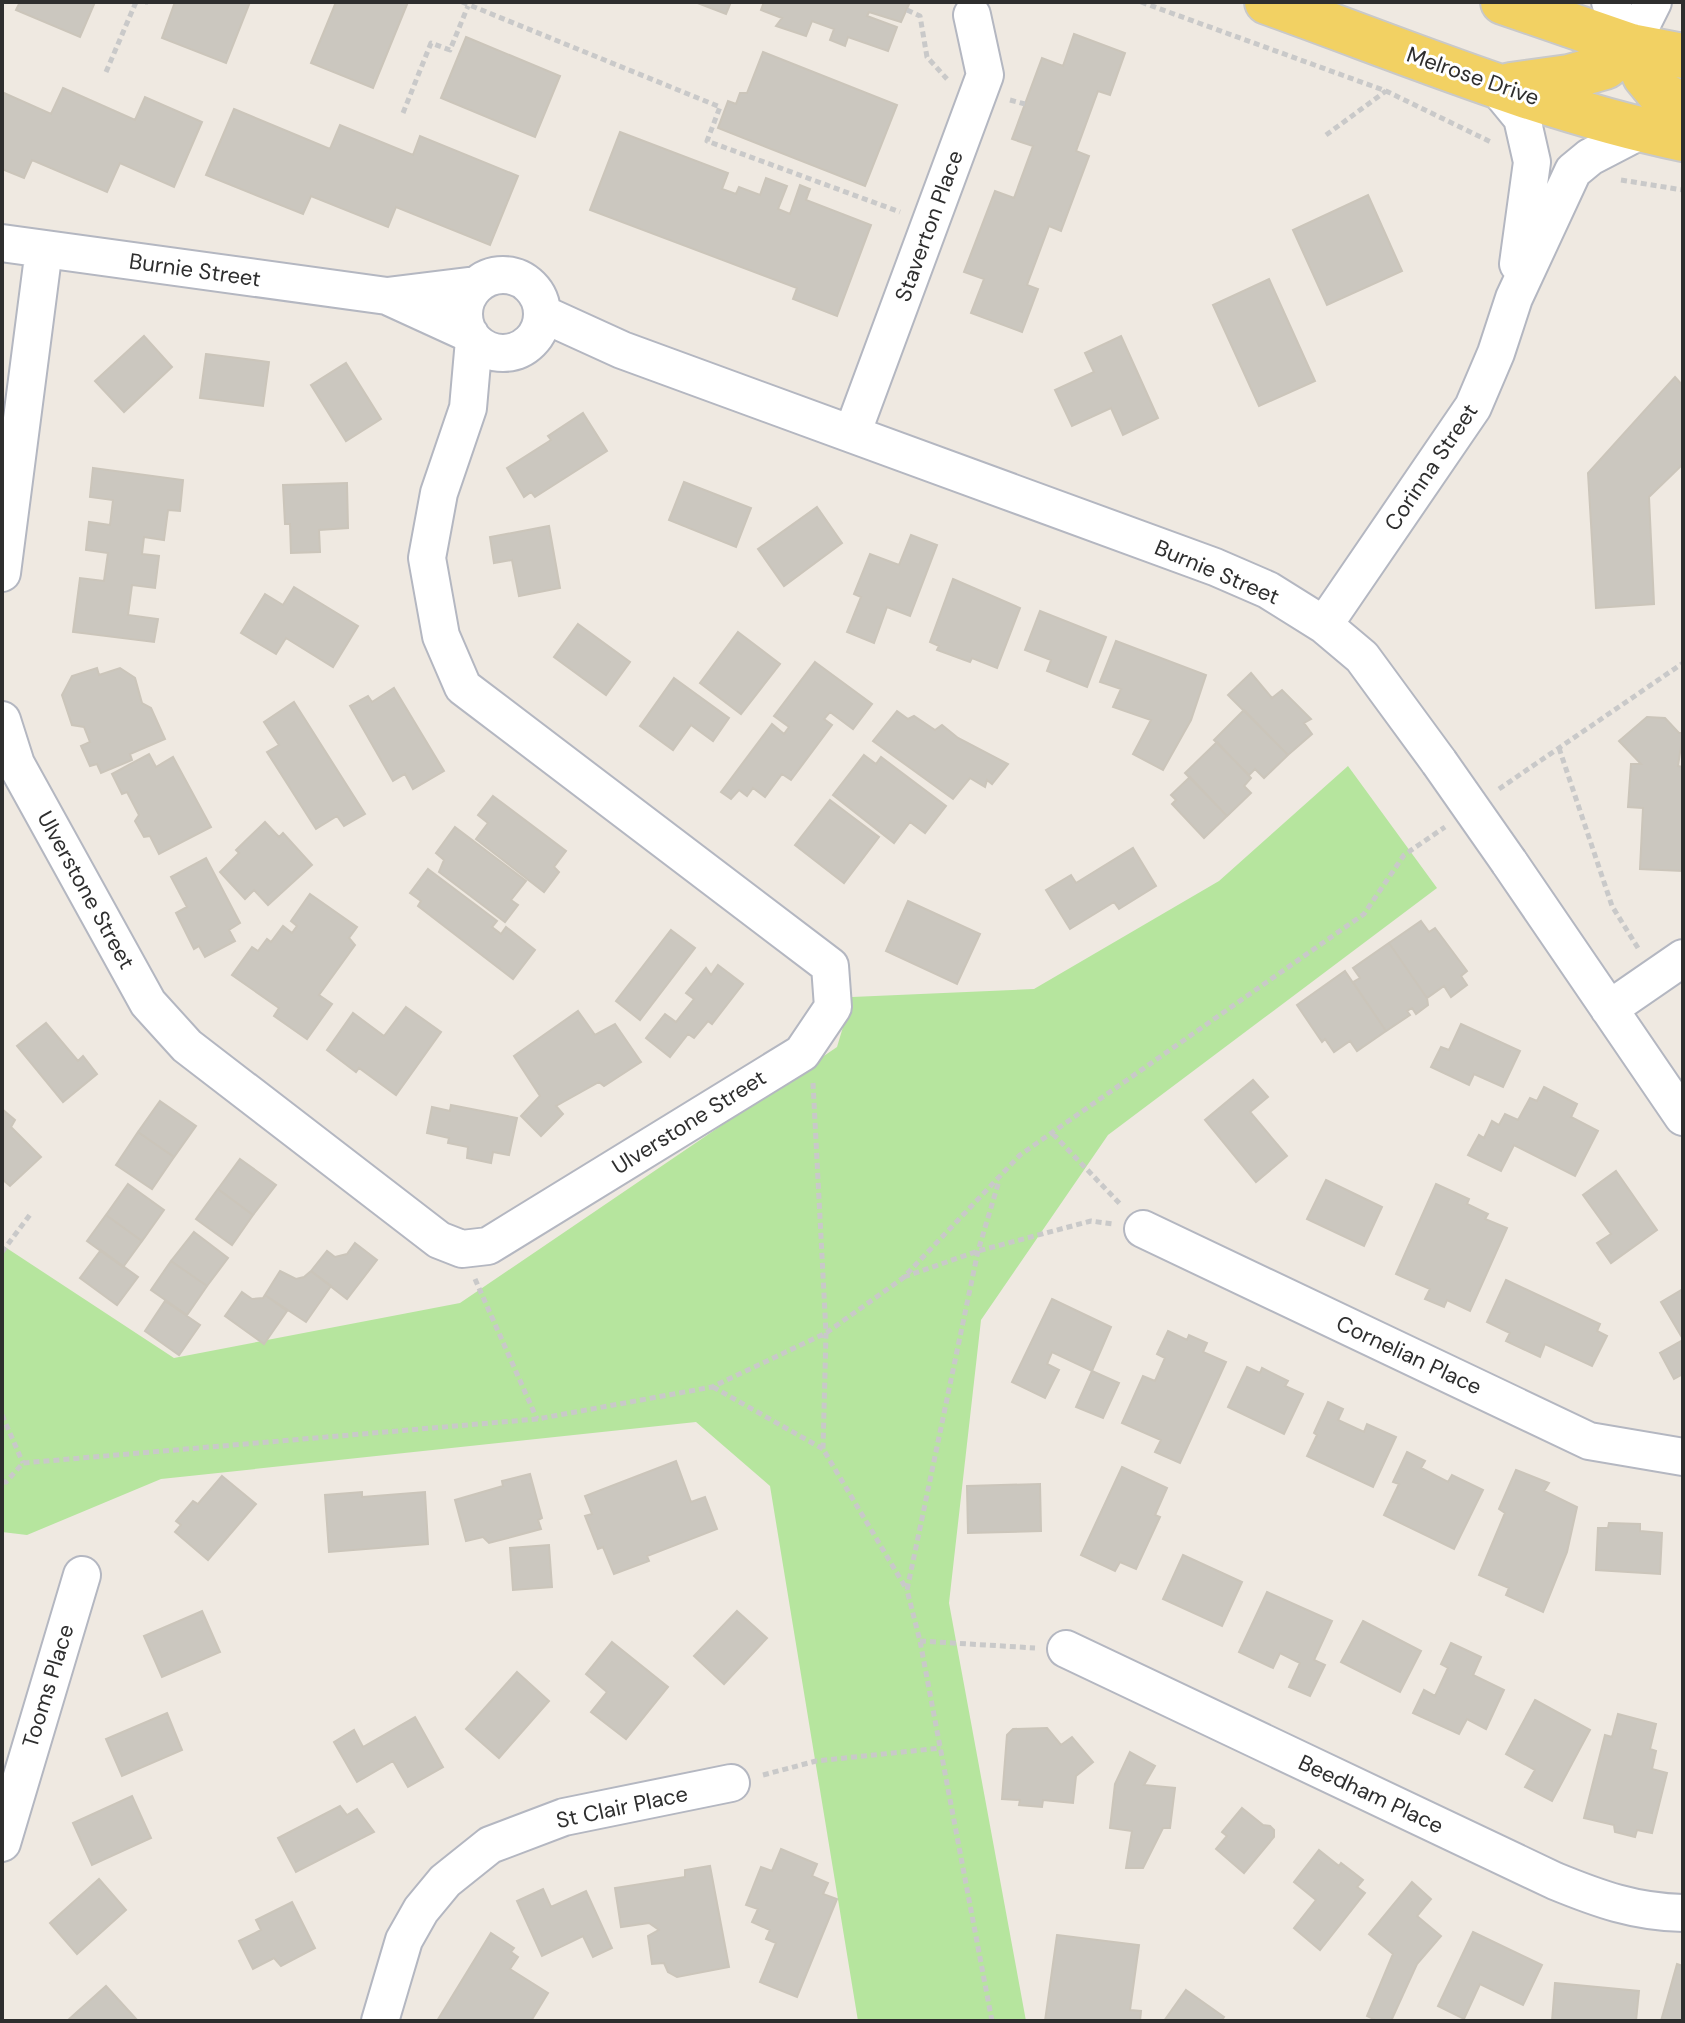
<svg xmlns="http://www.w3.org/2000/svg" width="1685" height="2023" font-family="'DM Sans',sans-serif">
<rect width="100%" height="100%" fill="#efe9e1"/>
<path fill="#b6e59e" d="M1348 766 1437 888 1108 1135 981 1320 949 1603 1026 2021H858L770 1486 696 1422 161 1479 27 1535 2 1532V1245L174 1358 460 1303 837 1047 852 997 1034 989 1219 881Z"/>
<path fill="#cbc7bf" stroke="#cbc5ba" stroke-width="2" d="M20 2H95L80 37 16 10Z
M175 2H250L226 63 162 38Z
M336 2H408L373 88 311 63Z
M695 2H731L726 14Z
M764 2H910L901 22 869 12 867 16 897 27 888 51 848 37 845 46 830 40 834 29 812 21 806 36 776 26 782 18 761 10Z
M1074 34 1125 53 1110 95 1098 91 1076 151 1089 156 1061 231 1049 226 1027 285 1038 289 1022 332 971 313 984 279 964 272 995 191 1014 198 1033 146 1012 139 1042 58 1063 66Z
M466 37 560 76 535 137 441 98Z
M763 52 897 105 865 186 718 128 728 101 736 104 740 93H747Z
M63 88 135 120 145 97 202 122 174 187 120 163 107 192 32 160 24 178 2 169V92L51 114Z
M234 109 330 149 340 125 413 155 420 136 518 176 490 245 396 207 388 227 311 196 303 214 206 175Z
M620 132 728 173 722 189 736 194 739 187 760 195 766 178 787 186 778 209 790 214 800 185 810 189 806 200 871 225 837 316 793 299 797 288 590 210Z
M1368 195 1402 271 1327 305 1293 230Z
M1269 279 1315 381 1259 406 1213 305Z
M144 336 172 367 124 412 95 381Z
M1121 336 1158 418 1123 435 1111 408 1072 426 1055 390 1094 372 1085 353Z
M206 354 269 362 263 406 200 398Z
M346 363 381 419 346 441 311 385Z
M1675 377 1683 386V464L1649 497 1654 604 1596 608 1588 473Z
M583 413 607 451 535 497 531 492 524 497 507 468 551 440 548 436Z
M93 468 183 480 180 511 168 510 164 540 144 537 142 554 159 556 155 588 132 585 128 615 158 619 154 642 73 632 80 578 104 581 108 553 86 550 89 522 110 525 113 500 90 497Z
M684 482 751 508 736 547 669 520Z
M347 483 348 528 319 530 320 552 291 553 290 524H285L283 485Z
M817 507 842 543 784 586 758 549Z
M549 526 560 588 519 596 512 560 494 563 490 537Z
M911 535 937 545 910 616 887 607 874 643 847 632 861 597 854 594 870 554 899 565Z
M953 579 1020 608 997 668 972 658 970 662 937 650 939 646 930 642Z
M294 587 358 626 333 667 286 638 276 654 241 633 265 594 283 605Z
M1040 611 1106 637 1087 687 1047 671 1051 660 1025 650Z
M578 624 630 662 606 695 554 657Z
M738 632 780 664 741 714 700 683Z
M1116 641 1206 675 1191 720 1163 770 1133 754 1151 720 1113 707 1121 689 1100 682Z
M815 662 872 704 853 729 830 712 824 719 832 725 791 780 782 774 765 797 753 788 747 796 739 790 731 799 721 792 772 724 784 734 789 727 774 716Z
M97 668 99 675 120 668 135 678 142 703 151 708 165 739 130 754 132 760 101 773 97 764 90 766 81 746 90 742 84 727 72 725 62 695 72 676Z
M1251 673 1272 698 1282 690 1311 719 1304 723 1312 734 1288 755 1228 695Z
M674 678 729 718 713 741 691 725 673 750 640 726Z
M394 688 444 771 413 789 405 774 393 781 350 706 368 696 372 702Z
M294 702 365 814 344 826 337 816 316 829 267 752 279 745 264 722Z
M1244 710 1288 755 1264 778 1255 769 1249 775 1214 740Z
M897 711 908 719 914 716 935 730 942 725 958 738 1008 764 992 784 987 780 985 787 970 778 953 799 873 741Z
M1647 717 1665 718 1679 733H1683L1678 766 1683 767 1682 871 1640 869 1643 808 1628 807 1631 764H1641L1619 741Z
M1217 742 1251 778 1244 786 1251 793 1227 816 1185 773Z
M149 754 156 767 173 757 211 827 159 854 150 836 144 837 135 821 139 815 127 792 122 794 112 774Z
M864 755 876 764 881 757 946 806 925 833 910 822 894 843 833 795Z
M1190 777 1227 816 1204 838 1172 804 1176 800 1171 795Z
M493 796 566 851 554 867 559 872 544 892 476 839 488 823 478 815Z
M830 800 879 837 844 883 795 845Z
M265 822 279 837 283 833 312 865 268 905 254 890 245 899 220 872 239 853 236 850Z
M455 827 526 881 511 900 518 905 505 922 439 872 444 860 436 853Z
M1133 848 1156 886 1119 909 1114 902 1070 929 1046 890 1071 875 1076 883Z
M206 858 240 923 229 930 235 941 205 957 199 946 194 949 176 913 187 907 171 877Z
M428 869 497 921 492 927 501 934 506 927 535 950 513 979 418 906 421 901 410 893Z
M310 894 357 927 349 938 355 945 319 995 332 1004 307 1039 274 1016 279 1008 232 975 252 947 258 951 267 939 271 942 283 926 292 933 297 926 291 921Z
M908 901 980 934 957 984 886 951Z
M1421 921 1429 932 1435 928 1467 971 1461 976 1467 985 1451 997 1444 986 1427 998 1389 943Z
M671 930 695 948 640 1020 616 1001Z
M1389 943 1427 998 1428 1005 1416 1014 1412 1008 1407 1011 1410 1015 1386 1031 1353 982 1360 978 1353 968Z
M718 965 743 984 712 1024 708 1021 694 1038 688 1034 670 1057 646 1038 665 1014 676 1022 694 999 686 993 706 968 711 975Z
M1345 971 1386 1031 1357 1051 1350 1041 1334 1052 1325 1039 1322 1042 1297 1005Z
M406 1007 441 1032 396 1095 359 1068 356 1072 327 1050 353 1013 384 1036Z
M578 1011 595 1035 615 1024 641 1062 604 1086 599 1082 556 1106 563 1114 541 1136 521 1116 540 1096 514 1056Z
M46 1023 78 1061 83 1056 97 1074 63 1102 17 1046Z
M1461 1024 1520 1051 1503 1087 1474 1074 1469 1085 1431 1067 1441 1047 1449 1050Z
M1253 1080 1268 1097 1250 1112 1287 1156 1256 1182 1205 1120Z
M1544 1087 1577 1104 1571 1117 1598 1131 1575 1176 1514 1145 1501 1171 1468 1155 1479 1135 1484 1138 1492 1121 1499 1125 1505 1114 1518 1120 1530 1098 1537 1101Z
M160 1101 196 1126 174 1157 138 1132Z
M451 1105 517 1118 509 1155 493 1152 491 1163 467 1158 468 1147 448 1143 449 1138 427 1133 432 1107 450 1111Z
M2 1109 15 1120 11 1127 41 1157 10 1186 2 1179Z
M138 1132 174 1157 152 1189 116 1165Z
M240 1159 276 1185 253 1215 218 1189Z
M1616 1171 1657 1230 1611 1263 1597 1243 1611 1234 1583 1195Z
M1326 1180 1382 1207 1364 1246 1307 1219Z
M128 1184 164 1210 142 1241 106 1215Z
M1436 1184 1469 1199 1467 1204 1488 1214 1485 1219 1507 1228 1470 1311 1447 1300 1444 1307 1425 1299 1430 1289 1396 1274Z
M218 1189 253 1215 232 1245 196 1219Z
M106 1215 142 1241 123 1267 87 1241Z
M194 1232 228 1258 207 1286 171 1261Z
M355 1243 377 1260 347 1299 311 1271 327 1251 335 1257 347 1254Z
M101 1250 138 1277 117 1305 80 1278Z
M171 1261 207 1286 187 1315 151 1290Z
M280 1271 296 1279 304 1277 311 1271 331 1286 306 1322 265 1295Z
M1506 1280 1600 1324 1597 1331 1607 1336 1592 1366 1545 1344 1540 1357 1506 1341 1510 1333 1487 1322Z
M1683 1289V1339L1661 1302Z
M242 1292 252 1299 263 1298 265 1295 287 1311 264 1344 225 1316Z
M1052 1299 1111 1327 1092 1371 1052 1352 1047 1364 1059 1370 1045 1398 1012 1382Z
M165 1301 200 1325 179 1355 145 1331Z
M1168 1331 1187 1340 1189 1335 1207 1343 1203 1352 1226 1362 1180 1463 1155 1452 1161 1440 1122 1423 1143 1376 1155 1381 1165 1358 1157 1354Z
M1683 1340V1374L1674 1379 1660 1353Z
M1247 1367 1260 1373 1262 1368 1288 1381 1285 1386 1303 1394 1284 1434 1228 1407Z
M1092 1371 1119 1383 1103 1418 1076 1407Z
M1328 1402 1343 1409 1338 1420 1364 1432 1367 1424 1396 1437 1373 1487 1307 1456 1317 1435 1314 1433Z
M1407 1452 1425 1461 1421 1468 1448 1482 1452 1475 1483 1490 1454 1549 1384 1515 1399 1484 1393 1482Z
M676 1461 691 1502 705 1497 717 1529 647 1556 649 1561 614 1574 603 1547 598 1549 585 1516 592 1514 585 1496Z
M1122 1467 1167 1488 1155 1515 1160 1517 1136 1569 1120 1562 1115 1571 1081 1555Z
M1516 1470 1549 1483 1544 1491 1577 1507 1567 1552 1543 1612 1506 1595 1509 1588 1479 1575 1505 1513 1499 1509Z
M530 1474 542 1518 538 1520 541 1529 489 1543 483 1537 466 1541 455 1500 503 1486 502 1481Z
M222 1476 256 1504 208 1560 175 1532 181 1525 176 1521 193 1501 198 1504Z
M1040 1484 1041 1531 968 1533 967 1486Z
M362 1492V1497L425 1492 428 1544 329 1552 325 1495Z
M1609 1523 1640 1524V1531L1662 1533 1660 1574 1596 1570 1598 1528H1608Z
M549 1545 552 1587 513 1590 510 1548Z
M1183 1555 1242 1582 1222 1626 1163 1599Z
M1267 1592 1332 1621 1314 1660 1325 1665 1310 1696 1289 1687 1300 1663 1280 1653 1273 1668 1239 1652Z
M202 1611 220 1652 162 1677 144 1636Z
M737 1611 767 1638 724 1684 694 1656Z
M1363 1621 1421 1651 1400 1692 1341 1662Z
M612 1642 668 1687 626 1739 591 1712 607 1692 586 1674Z
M1451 1643 1481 1657 1473 1675 1504 1690 1486 1729 1467 1719 1459 1734 1413 1713 1424 1690 1435 1696 1448 1668 1441 1664Z
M517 1672 549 1701 499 1758 466 1729Z
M1535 1700 1590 1730 1552 1801 1525 1787 1535 1770 1506 1754Z
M167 1713 182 1750 122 1776 106 1739Z
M1618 1714 1656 1724 1650 1749 1656 1751 1652 1769 1667 1773 1652 1833 1637 1830 1635 1837 1615 1832 1614 1825 1584 1818 1605 1735 1612 1737Z
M415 1717 443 1767 408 1787 393 1761 357 1782 334 1742 354 1730 363 1747Z
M1047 1728 1061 1745 1072 1737 1093 1762 1076 1776 1073 1803 1043 1800 1042 1807 1019 1805 1020 1800 1002 1799 1007 1735 1013 1729Z
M1130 1752 1155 1766 1144 1785 1175 1788 1170 1828H1163L1143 1868H1126L1132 1831 1110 1828 1115 1784Z
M132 1796 151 1838 92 1865 73 1823Z
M340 1806 347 1815 357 1809 374 1832 296 1872 278 1838Z
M1242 1808 1263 1825 1270 1826 1274 1830V1837L1244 1873 1216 1849 1227 1836 1222 1832Z
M781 1849 817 1864 812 1876 828 1883 823 1894 837 1899 797 1997 760 1982 776 1943 766 1939 770 1930 752 1922 758 1909 746 1905 761 1867 772 1871Z
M1319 1850 1339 1866 1341 1863 1363 1880 1357 1887 1365 1893 1320 1950 1294 1928 1316 1900 1294 1882Z
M710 1866 729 1967 677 1977 668 1972 664 1963 652 1964 648 1936 659 1930 649 1923 621 1927 615 1888 685 1877V1870Z
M99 1879 126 1910 77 1954 50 1923Z
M1412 1882 1431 1899 1417 1916 1441 1936 1417 1964 1391 2021H1378L1367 2016 1393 1954 1369 1934Z
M543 1889 551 1907 586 1891 612 1948 593 1957 583 1936 542 1956 517 1901Z
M292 1902 315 1948 281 1966 274 1958 253 1969 239 1941 261 1930 256 1920Z
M1473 1932 1542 1965 1523 2005 1480 1984 1464 2019 1438 2006Z
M491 1933 514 1948 511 1952 518 1957 510 1969 548 1993 531 2021H437Z
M1057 1935 1139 1945 1130 2010 1141 2011 1140 2021H1045Z
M1677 1964 1683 1966V2021H1661Z
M1555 1983 1639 1991 1636 2021H1552Z
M106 1986 138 2021H67Z
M1186 1990 1224 2017 1221 2021H1164Z"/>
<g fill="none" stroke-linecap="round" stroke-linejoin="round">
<defs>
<path id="minor" d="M1610 2 1631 46
M1631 46 1653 2
M1494 84 1522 118 1532 162 1518 264
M2 243 387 296 476 285
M464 314a39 39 0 1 1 78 0a39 39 0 1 1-78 0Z
M387 296 470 334
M543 314 622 350 1215 567 1268 590 1324 625 1362 657 1439 762
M852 434 985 75 972 15
M2 573 44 249
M1324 625 1473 407 1496 353 1514 298 1573 171 1590 157 1642 130
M2 720 16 764 148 1003 187 1046 439 1240 462 1249 488 1246 802 1053 833 1007 830 966 463 687 441 636 427 558 439 493 468 408 474 340
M1509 862 1683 1117
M1609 1009 1683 958
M1143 1229 1589 1441 1683 1457
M1066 1649 1555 1881C1599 1899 1635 1912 1683 1913
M2 1843 82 1575
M380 2021 404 1940 421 1910 445 1881 490 1845 564 1817 731 1783"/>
<path id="major" d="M1267 2C1404 51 1540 109 1683 139
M1503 2 1631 46 1683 56
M1631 46 1645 76 1659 93 1683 105
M1511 85 1569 77 1605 67 1631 46"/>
</defs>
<use href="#minor" stroke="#b4b7c1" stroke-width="40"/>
<use href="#major" stroke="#c9c9c9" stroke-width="48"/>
<path stroke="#c9c9c9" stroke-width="5" stroke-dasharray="6 4" stroke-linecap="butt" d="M145 2H148
M462 2 720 107 707 141 900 212
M1141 2 1386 91 1493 143
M907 10 920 16 927 57 947 79
M106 72 136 2
M1010 100 1025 104
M403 113 431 43 450 50 468 6
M1326 135 1386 91
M1621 180 1683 190
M1559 748 1612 906 1638 948
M1499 789 1683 663
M813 1083 826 1333 823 1449 907 1590
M1053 1134 1122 1206
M2 1252 32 1212
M904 1277 978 1251 1091 1221 1113 1224
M475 1279 537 1419
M713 1387 823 1449
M2 1415 23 1463
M2 1482H6L23 1463 537 1419 712 1387 826 1333 903 1278 1020 1155 1364 914 1404 855 1445 827
M920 1641 1035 1648
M763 1775 816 1761 941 1748
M992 2021 920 1641 907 1590 978 1251 999 1181"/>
<use href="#minor" stroke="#fff" stroke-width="36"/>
<use href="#major" stroke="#f2d163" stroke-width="44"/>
<defs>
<path id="minor-bridge" d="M1439 762 1509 862"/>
</defs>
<use href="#minor-bridge" stroke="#b4b7c1" stroke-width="40" stroke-linecap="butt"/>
<use href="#minor-bridge" stroke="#fff" stroke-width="36"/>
</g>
<g text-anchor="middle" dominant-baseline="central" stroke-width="6" stroke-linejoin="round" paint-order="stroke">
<g font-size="22" fill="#2e2e2e" stroke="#fff">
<text transform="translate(1473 76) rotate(19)">Melrose Drive</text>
<text transform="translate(929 226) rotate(-70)">Staverton Place</text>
<text transform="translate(195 270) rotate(8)">Burnie Street</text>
<text transform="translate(1431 467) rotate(-56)">Corinna Street</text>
<text transform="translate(1217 572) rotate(23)">Burnie Street</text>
<text transform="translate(86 890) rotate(61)">Ulverstone Street</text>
<text transform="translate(689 1122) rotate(-32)">Ulverstone Street</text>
<text transform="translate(1409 1355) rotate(25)">Cornelian Place</text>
<text transform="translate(48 1686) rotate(-73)">Tooms Place</text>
<text transform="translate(1371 1794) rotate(25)">Beedham Place</text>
<text transform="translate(622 1807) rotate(-12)">St Clair Place</text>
</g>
</g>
<rect width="1685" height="2023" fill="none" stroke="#2e2e2e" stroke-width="8"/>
</svg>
